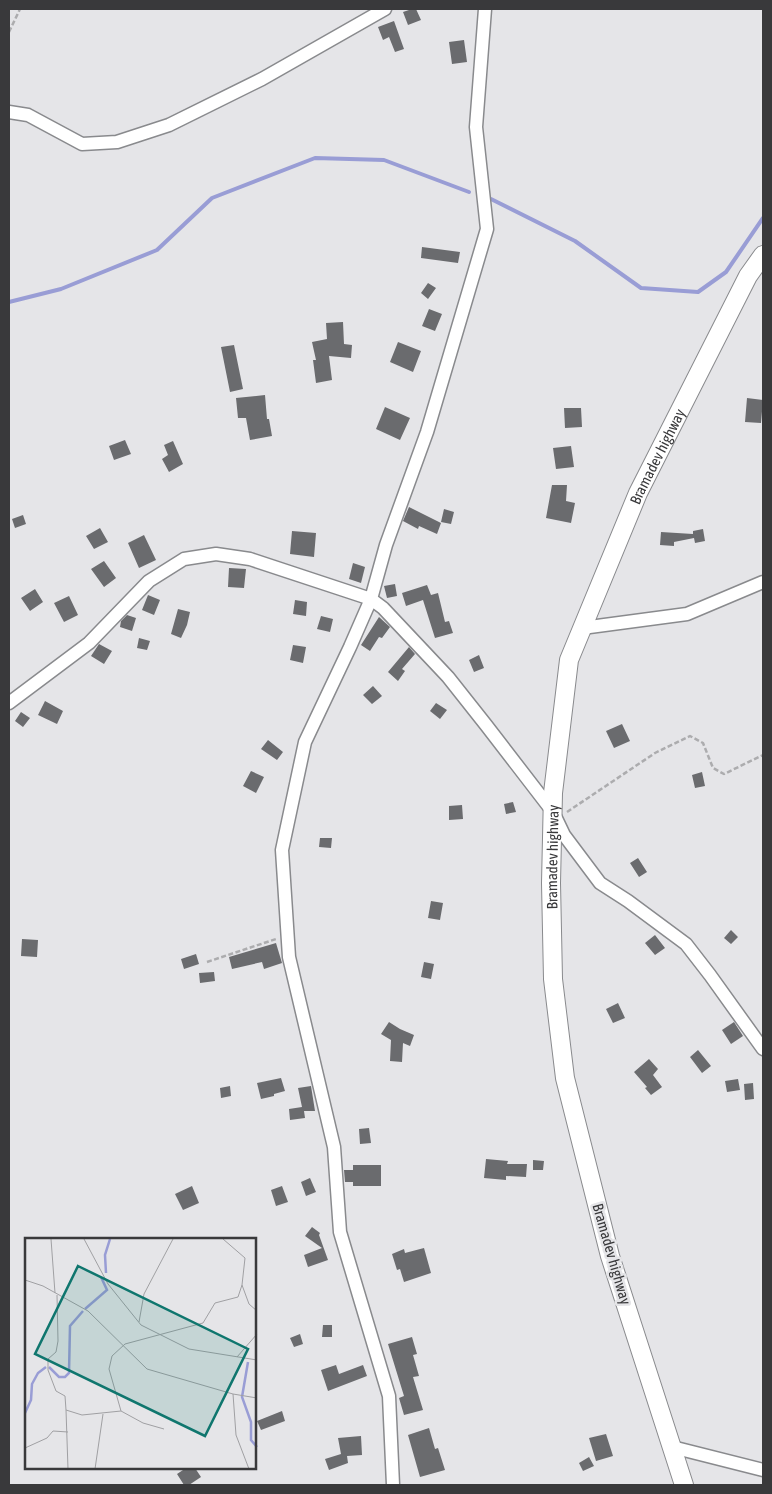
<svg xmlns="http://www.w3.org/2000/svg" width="772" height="1494" font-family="'Asap Condensed',sans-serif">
<rect width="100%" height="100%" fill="#e5e5e8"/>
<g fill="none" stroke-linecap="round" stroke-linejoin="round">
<path stroke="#999dd5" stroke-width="4" d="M491 199 575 241 641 288 698 292 726 272 763 218
M9 302 61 289 157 250 212 198 315 158 384 160 469 192"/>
</g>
<path fill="#6a6b6e" d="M412 9H416L421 20 408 25 403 12Z
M394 21 404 49 395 52 389 37 383 40 378 27Z
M464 40 467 62 452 64 449 42Z
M422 247 460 252 458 263 421 258Z
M428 283 436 288 428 299 421 293Z
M429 309 442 314 435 331 422 326Z
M343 322 344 344 352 345 351 358 329 356 332 380 316 383 313 360H316L312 342 327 339 326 323Z
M398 342 421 351 413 372 390 362Z
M234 345 243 389 230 392 221 347Z
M265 395 267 419H269L272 436 250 440 246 418H238L236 398Z
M747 398 763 400 761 423 745 422Z
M385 407 410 418 400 440 376 429Z
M564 408H581L582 427 565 428Z
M125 440 131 454 114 460 109 446Z
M173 441 183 464 169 472 162 459 168 455 164 445Z
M571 446 574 467 556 469 553 448Z
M552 485H567L566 501 575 503 571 523 546 518Z
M409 507 441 523 437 534 419 526 418 529 403 521Z
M444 509 454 512 451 524 441 522Z
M23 515 26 524 15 528 12 519Z
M100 528 108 542 94 549 86 536Z
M703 529 705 541 695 543 694 538 674 542V546L660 545 661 532 693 534V531Z
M292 531 316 533 314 557 290 554Z
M144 535 156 560 139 568 128 543Z
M104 561 116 578 104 587 91 569Z
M353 563 365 567 361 583 349 579Z
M229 568 246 569 244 588 228 587Z
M395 584 397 596 387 598 384 586Z
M427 585 431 595 438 593 445 622 449 621 453 633 435 638 423 600 406 606 402 593Z
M35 589 43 602 30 611 21 598Z
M148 595 160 600 154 615 142 610Z
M69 596 78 615 64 622 54 603Z
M295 600 307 602 306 616 293 614Z
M178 609 190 612 187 625 181 638 171 634Z
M127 615 136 618 132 631 120 627 121 621Z
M321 616 333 619 330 632 317 629Z
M379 617 390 627 382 638 379 637 370 651 361 645Z
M139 638 150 641 147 650 137 648Z
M99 644 112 651 104 664 91 656Z
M293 645 306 647 303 663 290 660Z
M409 647 415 654 402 669 405 671 398 681 388 672Z
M479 655 484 668 474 672 469 660Z
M373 686 382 696 372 704 363 695Z
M45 701 63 711 57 724 38 715Z
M436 703 447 710 440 719 430 711Z
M21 712 30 718 23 727 15 721Z
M622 724 630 741 614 748 606 731Z
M268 740 283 752 277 760 261 749Z
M251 771 264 777 256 793 243 786Z
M702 772 705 786 695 788 692 775Z
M513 802 516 812 506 814 504 804Z
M462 805 463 819 449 820V806Z
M320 838H332L331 848 319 847Z
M638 858 647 872 639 877 630 863Z
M431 901 443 903 440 920 428 918Z
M731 930 738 937 731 944 724 938Z
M655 935 665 948 655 955 645 943Z
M22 939 38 940 37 957 21 956Z
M276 943 282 963 264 969 262 962 232 969 229 957Z
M196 954 199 964 184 969 181 959Z
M424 962 434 964 431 979 421 977Z
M214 972 215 981 200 983 199 973Z
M618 1003 625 1018 613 1023 606 1009Z
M389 1022 400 1029 414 1035 410 1046 403 1043 402 1062 390 1061 391 1040 381 1034Z
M734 1022 743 1036 731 1044 722 1030Z
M698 1050 711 1066 702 1073 690 1057Z
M649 1059 658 1069 653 1075 662 1087 651 1095 645 1088 647 1087 634 1072Z
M281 1078 285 1091 274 1094V1096L261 1099 257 1083Z
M738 1079 740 1090 727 1092 725 1081Z
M753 1083 754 1099 745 1100 744 1084Z
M230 1086 231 1096 221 1098 220 1088Z
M311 1086 315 1111H304L305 1118 290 1120 289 1109 302 1107 298 1088Z
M369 1128 371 1143 360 1144 359 1129Z
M486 1159 508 1161 507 1164H527L526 1177 506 1176V1180L484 1178Z
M533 1160 544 1161 543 1170H533Z
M353 1165H381V1186H353V1182H345L344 1170H353Z
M310 1178 316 1192 306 1196 301 1182Z
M192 1186 199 1203 183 1210 175 1194Z
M282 1186 288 1202 276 1206 271 1190Z
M312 1227 320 1233 319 1235 328 1260 308 1267 304 1255 322 1248 305 1236Z
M424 1248 431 1273 404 1282 400 1269 397 1270 392 1254 404 1249 405 1253Z
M323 1325H332V1337H322Z
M300 1334 303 1344 294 1347 290 1338Z
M412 1337 417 1354 413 1355 419 1376 413 1377 423 1410 404 1415 399 1398 404 1396 388 1344Z
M336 1365 339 1374 363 1365 367 1376 328 1391 321 1370Z
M282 1411 285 1421 261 1430 257 1421Z
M429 1428 435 1449 438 1448 445 1470 420 1477 408 1435Z
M606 1434 613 1456 596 1461 589 1438Z
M361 1436 362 1455 347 1456 348 1463 329 1470 325 1459 341 1454 338 1438Z
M589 1457 594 1466 583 1471 579 1463Z
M186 1468H195L201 1477 189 1485H184L177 1474Z"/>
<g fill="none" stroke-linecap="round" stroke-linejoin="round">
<defs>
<path id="street" d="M9 112 28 115 82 144 117 142 169 125 262 79 385 9
M582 628 687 614 763 582
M9 703 89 643 149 581 184 559 216 554 250 559 371 599 383 608 448 677 486 725 553 812 564 835 600 883 628 901 686 944 710 975 763 1049
M672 1447 763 1470
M393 1485 389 1396 340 1232 334 1147 289 957 282 850 305 742 350 647 371 599 386 545 427 432 487 229 476 127 485 9"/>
<g id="secondary">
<path id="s1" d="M684 1485 610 1256 565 1078 553 979 551 883 553 793 569 660 638 493 748 276 763 255"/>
</g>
</defs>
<use href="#street" stroke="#898a8d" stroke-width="15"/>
<use href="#secondary" stroke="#898a8d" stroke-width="20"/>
<path stroke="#acacae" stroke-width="2.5" stroke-dasharray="5 2.5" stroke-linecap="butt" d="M9 32 20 9
M567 812 655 753 690 736 703 743 713 768 724 774 763 755
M207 962 276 939"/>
<use href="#street" stroke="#fff" stroke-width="12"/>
<use href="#secondary" stroke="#fff" stroke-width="18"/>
</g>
<g text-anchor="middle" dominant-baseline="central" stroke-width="5" stroke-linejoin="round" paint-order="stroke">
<g font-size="15" fill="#39393b" stroke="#e5e5e8">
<text stroke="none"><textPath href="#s1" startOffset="1066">Bramadev highway</textPath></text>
<text stroke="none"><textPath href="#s1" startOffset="646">Bramadev highway</textPath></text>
<text transform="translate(612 1254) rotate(74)">Bramadev highway</text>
</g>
</g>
<g transform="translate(25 1238)">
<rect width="231" height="231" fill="#e5e5e8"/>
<path fill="none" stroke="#999dd5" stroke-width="2.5" d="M81 35 80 17 85 1M60 71 82 52 76 39M223 124 217 159 226 184V202L232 209M24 129 34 139H40L44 135 45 88 58 73M0 175 6 162 7 146 13 135 21 129"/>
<path fill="none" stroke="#a0a0a3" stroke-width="1" d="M26 1 30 55M59 1 83 46 116 87 164 111 232 122M198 1 220 20 217 47 224 66 232 73M0 42 18 48 63 73 122 131 208 156 232 160M32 57 33 103 31 114 23 121V132L31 153 40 158 41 172M114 84 119 56 148 1M212 119 232 96M208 156 211 197 224 231M96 173 118 185 139 191M0 210 22 200 28 193 43 194M43 231 41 172 57 177 96 173 84 131 87 118 100 106 178 85 190 65 213 59 217 47M70 231 78 176"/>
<path fill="#0f766e" fill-opacity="0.15" stroke="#0f766e" stroke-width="2.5" d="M53 28 223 111 180 198 10 116Z"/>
<rect width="231" height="231" fill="none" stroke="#39393b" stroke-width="2.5"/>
</g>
<rect width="772" height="1494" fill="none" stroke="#39393b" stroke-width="20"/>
</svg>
